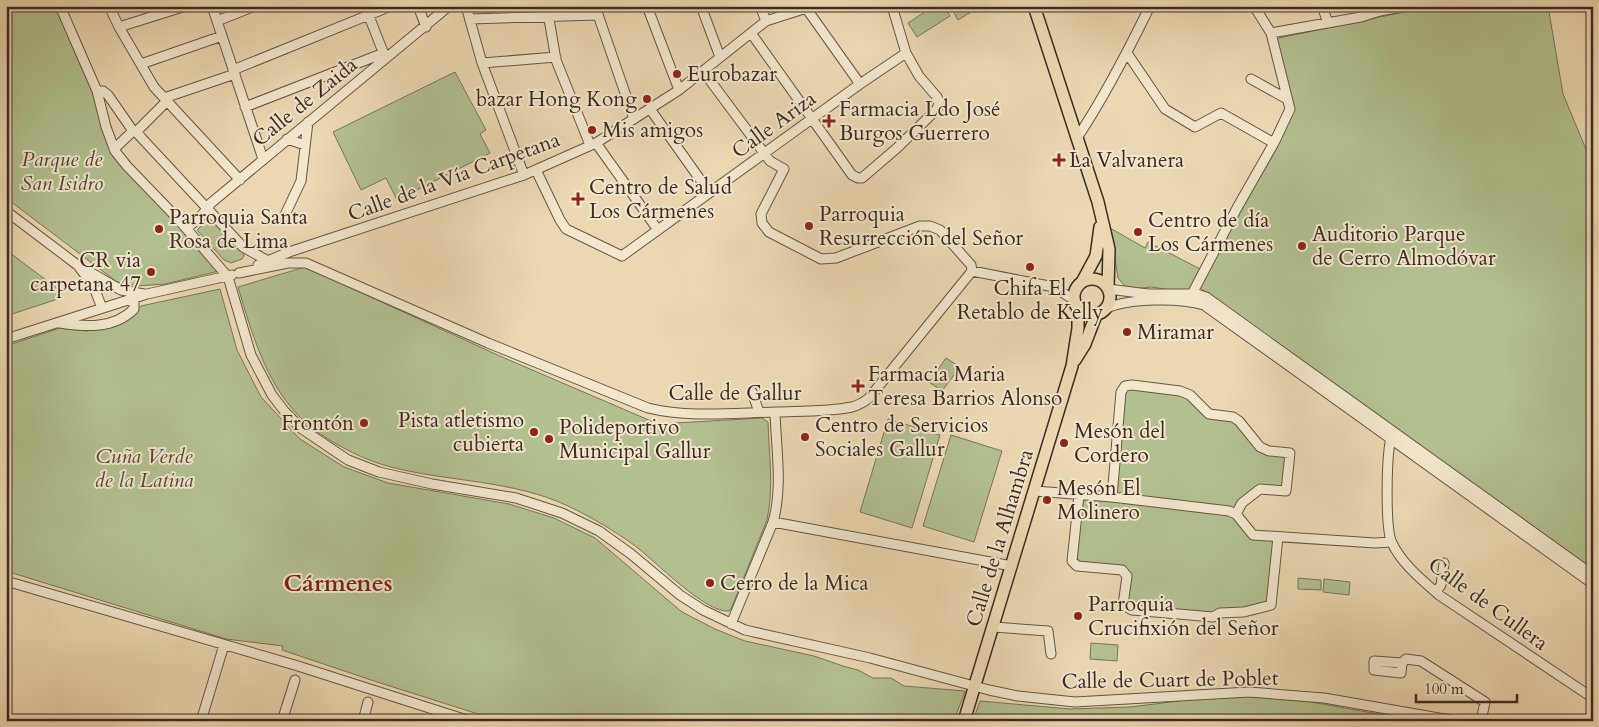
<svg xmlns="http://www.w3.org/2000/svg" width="1599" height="727" font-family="Cardo,serif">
<rect width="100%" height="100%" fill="#ebd8b2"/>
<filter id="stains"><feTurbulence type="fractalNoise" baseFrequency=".004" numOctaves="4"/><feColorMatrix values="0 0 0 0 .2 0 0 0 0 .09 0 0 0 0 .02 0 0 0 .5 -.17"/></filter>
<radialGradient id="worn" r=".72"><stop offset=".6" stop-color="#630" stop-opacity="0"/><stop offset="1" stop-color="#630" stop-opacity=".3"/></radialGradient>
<path fill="#b2c090" stroke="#78755a" d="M6 6H55L81 54 111 140 223 270 165 284 137 286 117 282 6 198Z
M934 6H944L950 16 917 37 908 23Z
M950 6H967L971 12 958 20Z
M1433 6H1548L1563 94 1593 166V569L1200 288 1293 109 1274 39Z
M455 72 486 130 480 134 490 153 397 200 386 178 361 190 333 132Z
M211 216 242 250 244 256 242 259 231 263 224 260 197 230Z
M1110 228 1145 248 1148 242 1204 271 1192 293 1151 287 1134 289 1125 286 1118 278Z
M6 250 62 292 61 298 6 316Z
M305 267 502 357 658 424 762 418 768 422C769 454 774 487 767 520L731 609 729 611C706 614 653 559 634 545 613 530 591 517 568 506 513 480 449 482 391 467 364 460 339 447 316 431 269 396 254 340 238 287Z
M220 289 237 350 261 397 300 439 344 467 388 483 509 504 554 518 595 538 682 612 715 629 745 641 814 656 843 666 858 670 873 678H891L904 686 965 691 954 721H500L374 681 282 650 283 646 226 639 6 571V346L60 328 87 331 126 321 141 306Z
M946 358 960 367 942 391 929 382Z
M1125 386 1180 391 1209 414 1227 416 1260 447 1290 453 1286 491 1260 489 1236 514 1253 535 1278 537 1271 605 1213 617 1125 607 1127 576 1072 561 1079 495 1111 497Z
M888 419 940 435 912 528 860 512Z
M951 435 1002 451 974 542 923 526Z
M1298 578 1321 580V590L1298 589Z
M1324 579 1350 582 1349 595 1323 592Z
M1091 643 1118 645 1117 661 1090 659Z
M1250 695 1311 702 1418 721H973L980 701 1070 709 1130 707 1204 698Z"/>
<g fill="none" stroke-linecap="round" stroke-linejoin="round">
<defs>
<path id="minor" d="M60 6 97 91 106 127 115 151 127 166 179 220 228 277 251 355 272 395 285 412 302 429 348 460 379 472 432 484 516 498 562 513 599 531 631 554 680 595 703 610 745 630 870 658 989 690 1018 696 1075 702 1249 692 1324 698 1456 721
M109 6 119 27 154 87 240 180
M212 6 263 159
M365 6 385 57
M418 6 426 27
M466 6 482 63 524 175
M595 6 634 119
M647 6 679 90
M701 6 720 57
M760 6 766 21
M1322 6 1328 23
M806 8 860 84
M554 15 549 19 556 60 590 145
M470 19 597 15
M217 21 255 6
M119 27 186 6
M751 33 852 175 858 178H862L897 148 937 109 939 103 937 97 919 76 906 53 892 6
M1271 33 1361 17 1380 11 1408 6
M1127 53 1165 109 1195 127 1221 113 1274 143
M482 63 556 57
M141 64 222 36
M233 70 391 6
M703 71 770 161 784 169 761 214 762 223 769 232 821 259 836 258 920 226H930L940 230 971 265 972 271
M1251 79 1287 99
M97 91H103L108 95 133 131 136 132 243 247 268 261
M164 98 235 74
M245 107 384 53
M650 109 709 192
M136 132 167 101
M1077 138C1105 96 1128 51 1150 6
M287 139 305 145
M596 143 658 230
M114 149 133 131
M536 170 560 220 566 229 622 256 860 84 906 53
M6 211 76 264 121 290 144 294
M284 217 301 181 308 122
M187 228 202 215 211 203 449 6
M258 265 289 252 524 175 596 143 679 90 766 21 813 6
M79 267 93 285 102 308
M239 273 288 263H306L488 343 648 408C688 418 733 413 775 412 800 411 827 412 852 407 859 405 864 402 869 398L972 271 1054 287 1074 300
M1108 289 1148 294H1197L1206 297 1593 575
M1192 294 1237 208 1274 143 1290 109 1271 33 1254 6
M1107 308C1130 298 1181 298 1204 305L1593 584
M60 323C86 327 114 329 134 309V298L131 296
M6 339 147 294 232 275
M752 392 759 412
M775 412C776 448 783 487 773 522L1012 566
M1392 435C1386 451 1385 529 1392 543 1402 564 1422 580 1439 595L1593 698
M1035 491 1112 497 1121 392 1125 386 1132 385 1180 391 1190 395 1209 414 1233 417 1239 421 1260 447 1269 451 1290 453 1286 491 1260 489 1242 503 1236 514
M1079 495 1072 561 1077 566 1122 570 1127 576 1123 605 1132 610 1213 617 1220 613 1244 612 1271 605 1278 537
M1112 497 1229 511 1236 514 1253 535 1375 543 1391 542
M6 581 298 666 470 721
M1436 592 1441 585 1444 563
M731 624 773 522
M993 627 1048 631 1051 654
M1402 663 1401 673 1374 670V661L1402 663 1406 659 1421 661 1485 702 1481 721
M201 721 224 645
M282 721 295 680
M363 721 368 702
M435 721 438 711"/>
<path id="major" d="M1034 6 1098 202 1109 249 1108 289
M1074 297a18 18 0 1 1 36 0a18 18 0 1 1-36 0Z
M1082 282 1096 256 1100 227
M1075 360 1085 344 1096 315
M964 721 1072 366 1078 328V310"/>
</defs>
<use href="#minor" stroke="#685647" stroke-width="11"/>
<use href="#major" stroke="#3d2a23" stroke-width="14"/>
<use href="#minor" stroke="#f2e6cd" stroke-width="9"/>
<use href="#major" stroke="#ebd8b2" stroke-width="11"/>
</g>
<g fill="#8f2418" stroke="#f2e6cd" stroke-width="2">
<circle cx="677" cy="74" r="5"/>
<circle cx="647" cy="99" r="5"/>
<path d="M826.5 113.5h5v5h5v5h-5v5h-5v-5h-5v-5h5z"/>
<circle cx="592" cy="130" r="5"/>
<path d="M1056.5 152.5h5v5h5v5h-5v5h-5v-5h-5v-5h5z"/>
<path d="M575.5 191.5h5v5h5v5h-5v5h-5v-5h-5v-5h5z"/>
<circle cx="809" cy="226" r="5"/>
<circle cx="159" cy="229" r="5"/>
<circle cx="1138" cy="232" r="5"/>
<circle cx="1302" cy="246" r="5"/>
<circle cx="1030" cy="267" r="5"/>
<circle cx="151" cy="272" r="5"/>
<circle cx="1127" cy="332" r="5"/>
<path d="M855.5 378.5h5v5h5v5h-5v5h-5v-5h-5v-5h5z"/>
<circle cx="364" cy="423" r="5"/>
<circle cx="534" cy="432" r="5"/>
<circle cx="805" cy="437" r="5"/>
<circle cx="549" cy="439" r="5"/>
<circle cx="1064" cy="443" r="5"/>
<circle cx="1047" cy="500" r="5"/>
<circle cx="710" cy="583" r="5"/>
<circle cx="1078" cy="616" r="5"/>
</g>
<g text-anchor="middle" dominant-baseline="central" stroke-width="4" stroke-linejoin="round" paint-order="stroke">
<g font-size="21" fill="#3d2a23" stroke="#f2e6cd" text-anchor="start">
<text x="687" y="74">Eurobazar</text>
<text x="637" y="99" text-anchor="end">bazar Hong Kong</text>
<text x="839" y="109">Farmacia Ldo José<tspan x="839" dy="24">Burgos Guerrero</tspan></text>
<text x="602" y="130">Mis amigos</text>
<text x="1069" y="160">La Valvanera</text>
<text x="589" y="187">Centro de Salud<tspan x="589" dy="24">Los Cármenes</tspan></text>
<text x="819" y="214">Parroquia<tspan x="819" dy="24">Resurrección del Señor</tspan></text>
<text x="169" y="217">Parroquia Santa<tspan x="169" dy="24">Rosa de Lima</tspan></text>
<text x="1148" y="220">Centro de día<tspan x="1148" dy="24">Los Cármenes</tspan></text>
<text x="1312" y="234">Auditorio Parque<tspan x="1312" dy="24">de Cerro Almodóvar</tspan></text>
<text x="141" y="260" text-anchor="end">CR via<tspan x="141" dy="24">carpetana 47</tspan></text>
<text x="1030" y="288" text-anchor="middle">Chifa El<tspan x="1030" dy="24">Retablo de Kelly</tspan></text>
<text x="1137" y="332">Miramar</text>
<text x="868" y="374">Farmacia Maria<tspan x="868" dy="24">Teresa Barrios Alonso</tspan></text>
<text x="524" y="420" text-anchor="end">Pista atletismo<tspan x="524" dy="24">cubierta</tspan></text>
<text x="354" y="423" text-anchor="end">Frontón</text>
<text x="815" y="425">Centro de Servicios<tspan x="815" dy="24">Sociales Gallur</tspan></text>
<text x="559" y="427">Polideportivo<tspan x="559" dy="24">Municipal Gallur</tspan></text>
<text x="1074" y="431">Mesón del<tspan x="1074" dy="24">Cordero</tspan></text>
<text x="1057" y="488">Mesón El<tspan x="1057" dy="24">Molinero</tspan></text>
<text x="720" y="583">Cerro de la Mica</text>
<text x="1088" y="604">Parroquia<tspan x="1088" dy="24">Crucifixión del Señor</tspan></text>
</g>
<g font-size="21" fill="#3d2a23" stroke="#f2e6cd">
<text transform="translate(305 102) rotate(-39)">Calle de Zaida</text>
<text transform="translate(774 125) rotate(-36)">Calle Ariza</text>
<text transform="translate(454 177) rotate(-20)">Calle de la Vía Carpetana</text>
<text x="735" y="393">Calle de Gallur</text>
<text transform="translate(1000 538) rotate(-73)">Calle de la Alhambra</text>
<text transform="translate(1488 604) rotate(36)">Calle de Cullera</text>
<text transform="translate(1170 680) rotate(-1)">Calle de Cuart de Poblet</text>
</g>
<g font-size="21" font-style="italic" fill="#544839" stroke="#f2e6cd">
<text x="62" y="159">Parque de<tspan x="62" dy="24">San Isidro</tspan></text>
<text x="144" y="456">Cuña Verde<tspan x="144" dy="24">de la Latina</tspan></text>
</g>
<g font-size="24" font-weight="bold" fill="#7a1f14" stroke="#f2e6cd">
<text x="338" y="583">Cármenes</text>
</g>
</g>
<rect width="1599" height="727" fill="none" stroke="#ebd8b2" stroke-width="25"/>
<rect x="8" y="8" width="1584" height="712" fill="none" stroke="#3d2a23" stroke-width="2.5"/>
<rect x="12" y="12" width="1574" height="702" fill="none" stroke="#3d2a23"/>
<path d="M1416 694v8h101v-8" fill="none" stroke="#3d2a23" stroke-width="2.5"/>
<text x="1424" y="694" font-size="15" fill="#3d2a23" stroke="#f2e6cd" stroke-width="4" paint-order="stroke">100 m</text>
<rect width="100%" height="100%" filter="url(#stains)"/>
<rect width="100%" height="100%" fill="url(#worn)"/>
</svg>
